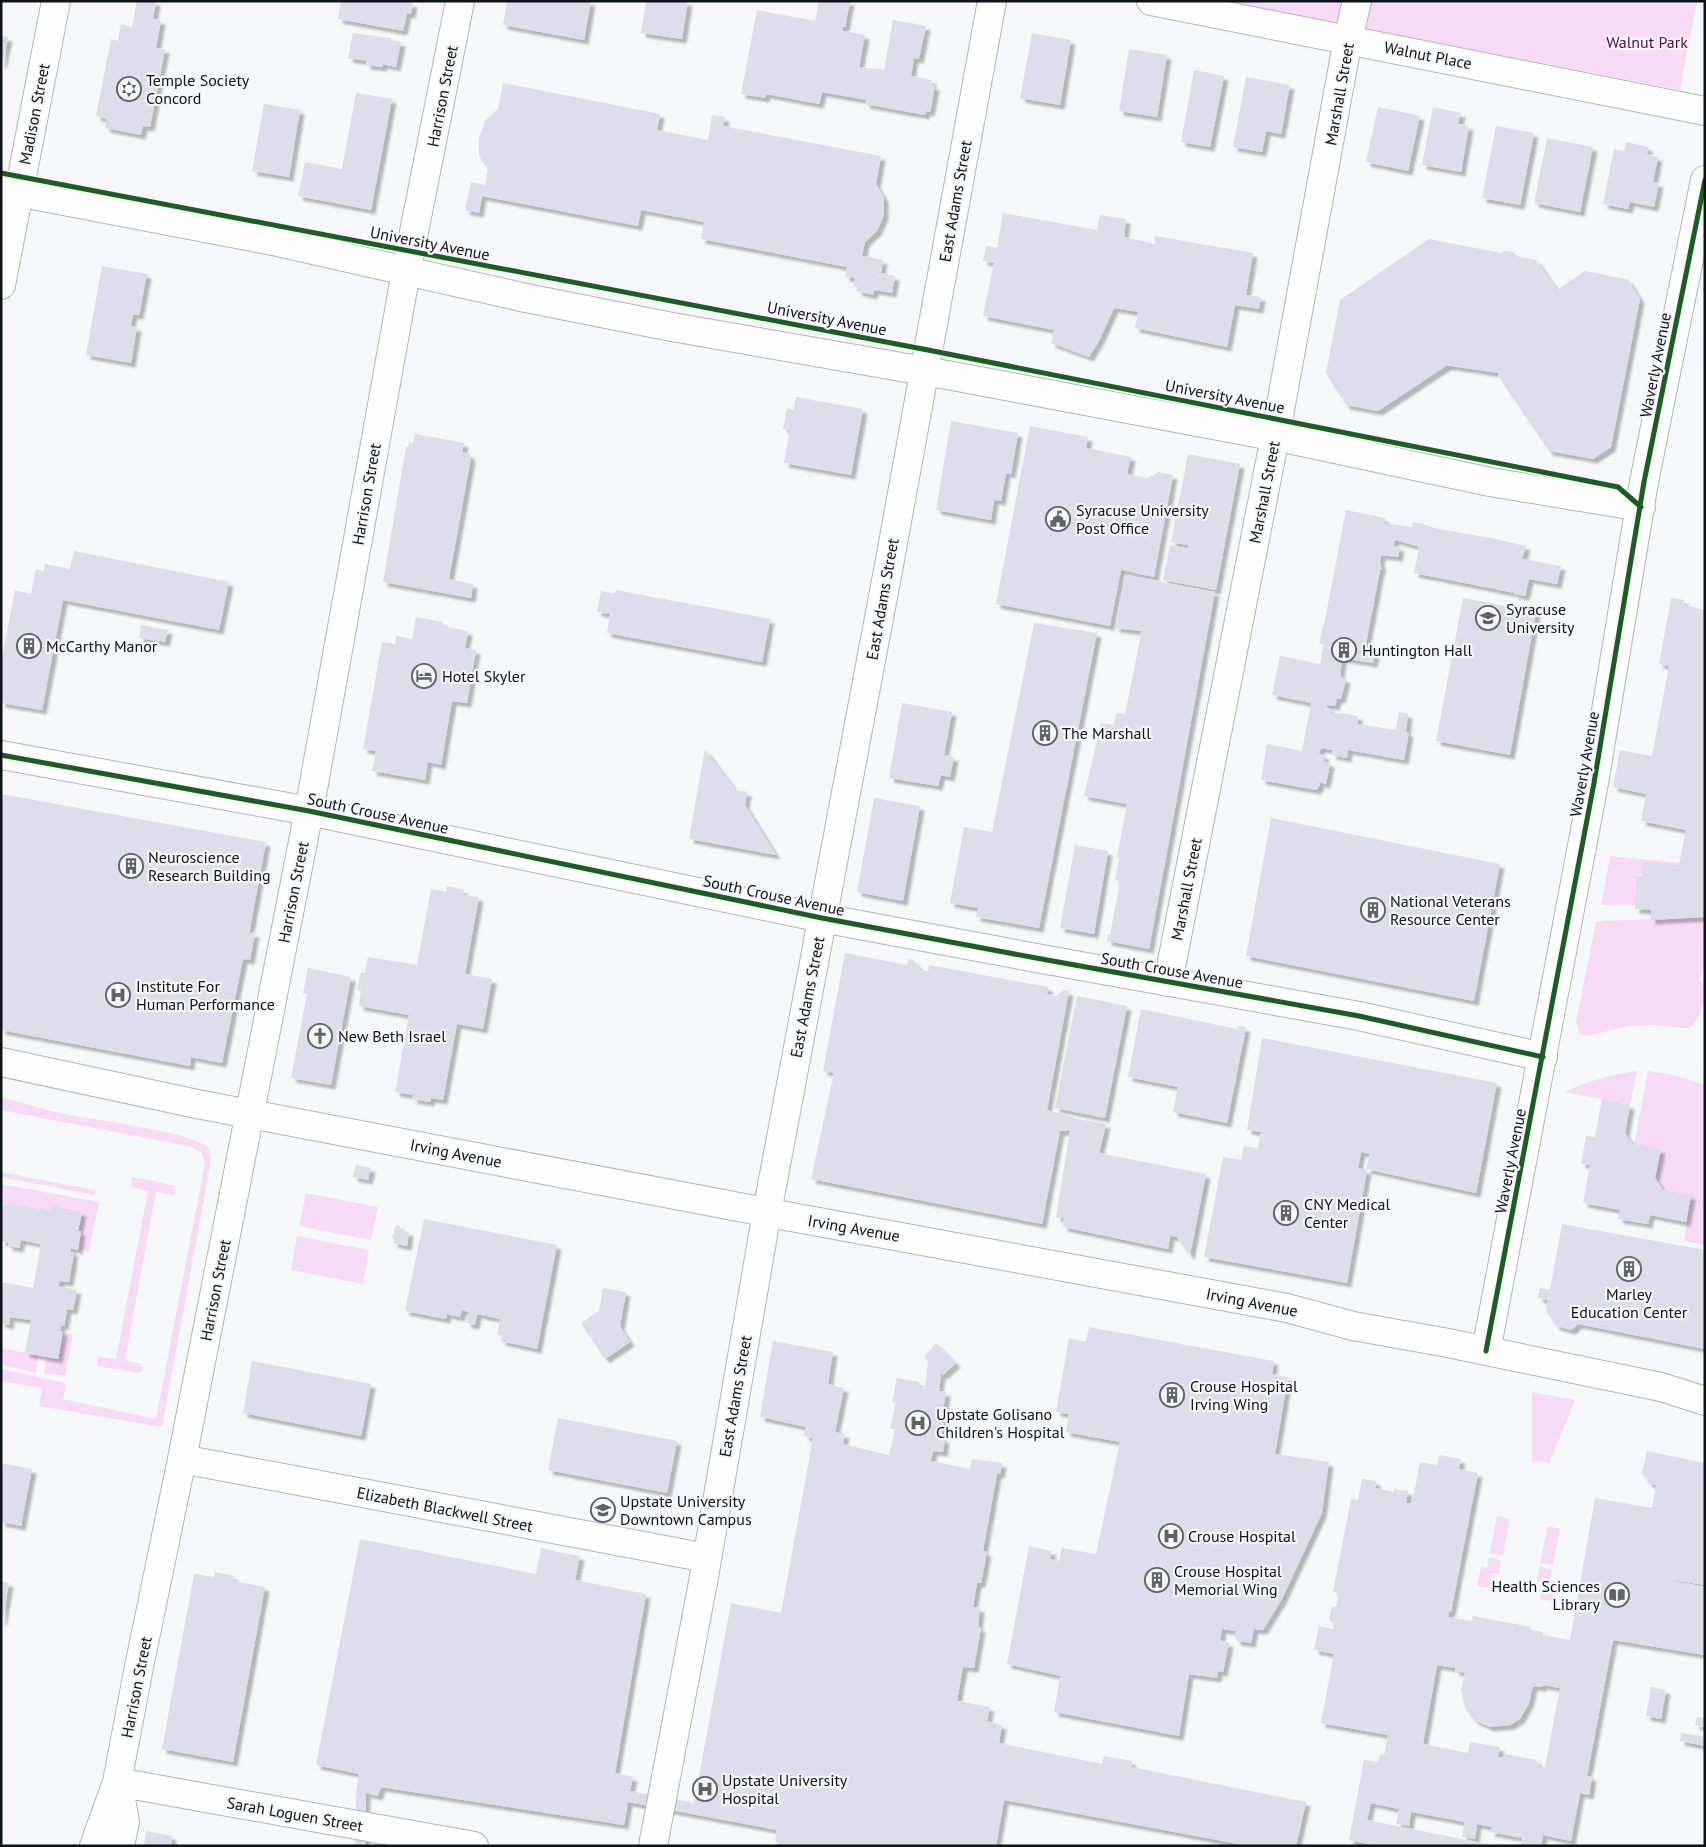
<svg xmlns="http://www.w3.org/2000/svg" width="1706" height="1847" font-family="'PT Sans',sans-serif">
<defs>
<filter id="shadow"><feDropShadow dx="4.5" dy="4.5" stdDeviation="1" flood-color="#0004"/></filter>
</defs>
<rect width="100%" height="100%" fill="#f5f7fa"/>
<path fill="#f7daf6" d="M1223 1H1697L1680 90Z
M1610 856 1680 863 1679 865 1636 876 1635 905H1601Z
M1705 917V965L1698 981 1705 985C1705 1000 1701 1016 1690 1028H1683L1654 1025 1629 1026 1587 1036 1580 1034 1576 1022 1596 922 1604 921Z
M1637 1071 1630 1105 1565 1092C1590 1080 1610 1075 1637 1071Z
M1648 1071 1673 1075 1705 1085V1245L1684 1241 1691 1195 1663 1190 1655 1178 1661 1149 1634 1145Z
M1 1097C22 1103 43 1109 64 1114 88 1119 196 1132 208 1148 213 1155 209 1169 208 1178L162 1427 39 1406 42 1388 1 1381V1369L61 1382 66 1385 63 1399 156 1419 201 1184 205 1163 202 1153 193 1147 1 1110Z
M1 1172 95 1190V1195L1 1177Z
M134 1177 172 1185 175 1187 176 1191 174 1195 156 1192 125 1360 140 1364 142 1367V1370L138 1373 98 1366 97 1364 98 1357 116 1359 148 1191 132 1187 131 1179Z
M1 1184 99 1202 89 1251 78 1250 81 1231H78L82 1212 52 1207V1211L8 1204 7 1206 1 1205Z
M306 1193 378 1207 371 1240 299 1226Z
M297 1236 369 1250 363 1284 291 1270Z
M63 1333 73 1334 65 1376 44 1373 47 1357 58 1359Z
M1 1345 4 1349 39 1355 36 1373 1 1364Z
M1532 1392 1575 1400 1549 1464 1544 1462 1532 1461Z
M1497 1516 1510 1519 1503 1555 1490 1553Z
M1548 1526 1560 1529 1553 1565 1540 1563Z
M1489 1557 1501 1560 1499 1574 1493 1573 1489 1588 1477 1586 1481 1567 1487 1568Z
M1540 1567 1552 1570 1550 1580 1556 1582 1552 1601 1540 1599 1544 1583 1537 1581Z"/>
<path fill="#dfdceb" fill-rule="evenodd" filter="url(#shadow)" d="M137 1H156L153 19 161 20 156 48 165 49 150 127 143 126 141 135 105 128 107 119 96 116 111 39 118 41 121 24 132 27Z
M341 1H402L413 3 411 14 407 13 403 31 338 19Z
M507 1H591L584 40 503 25Z
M646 1H688L682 39 641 33Z
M819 1H850L845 27H843V31L865 35 859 67 884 70 893 20 926 26 919 59 914 58 911 76 932 80 931 85 935 86 930 112 926 111 925 115 865 104 866 100 822 92 819 104 766 94 765 98 741 94 757 10 815 21Z
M353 33 391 38V40L401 42 396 67 383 64V67L366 65 367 61 348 58Z
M1032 33 1071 40 1060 105 1020 98Z
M1 36 8 37 2 65H1Z
M1129 49 1167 55 1157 117 1119 111Z
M1194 70 1224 76 1210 147 1181 142Z
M1246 77 1290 85 1281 134 1266 131 1262 152 1233 147Z
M503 83 660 114 657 130 708 140 712 115 725 117 723 126 881 156 876 184 884 198V215L877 231 865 242 862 256 883 260 881 272H877L895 276 892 293 874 290 873 295 857 291 858 287 853 286 855 278 845 277 847 267 701 239 704 222 641 210 638 226 482 196 479 213 465 210 471 182 485 185 488 170 479 156V138L485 121 498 109Z
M356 93 392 99 371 210 298 196 305 162 342 169Z
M264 104 300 110 289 177 252 171Z
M1378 107 1420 116 1408 171 1366 162Z
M1433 107 1461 113 1458 124 1469 126 1461 172 1422 165Z
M1496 126 1534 133 1520 205 1482 198Z
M1547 138 1593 147 1580 212 1534 203Z
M1626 142 1648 147 1647 154 1658 157 1653 182 1659 183 1654 207 1630 202 1628 209 1603 204 1614 149 1624 151Z
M1003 213 1097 230 1100 215 1126 219 1124 237 1155 244V236L1253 253 1246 295 1261 297 1259 309 1235 305 1227 347 1135 328 1138 312 1114 308 1099 341 1089 357 1051 343 1054 330 983 316 994 263 983 261 986 246 997 248Z
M1429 239 1501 253 1505 251 1513 252 1516 256 1536 260 1557 290 1585 271 1626 279 1629 281 1640 299 1611 447 1593 459 1549 451 1498 376V373L1452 366H1446L1378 411 1346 405 1326 373 1340 300Z
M102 266 147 274 139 315 133 314 131 326 137 327 131 363 86 355Z
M796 397 863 409 851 475 784 463 790 430 783 429 785 419 787 408 794 410Z
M951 421 1018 433 1011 474 1006 473 1001 501 994 500 991 520 936 510Z
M1030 426 1088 437 1086 448 1131 457 1127 474 1148 478 1159 472 1173 475 1154 577 1121 570 1110 626 996 604Z
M415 434 464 443 462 452 470 454V458H471L449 579 473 584 471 598 383 582 406 447H408L409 442 413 443Z
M1188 454 1240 464 1216 590 1163 580 1170 545 1188 549V545L1171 542Z
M1346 510 1385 518V521L1383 523 1412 527 1413 522 1424 524V525H1427L1434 528 1491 538 1526 546 1522 559 1561 566 1557 584 1529 579 1525 596 1514 594 1515 593 1414 573 1419 548 1417 546 1395 540 1394 546 1400 547 1398 557 1381 555 1380 562 1382 569 1380 570 1365 649 1366 652 1375 654 1373 663 1342 658 1340 677 1346 679 1341 699H1337L1335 706 1327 705V707L1332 710 1331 714 1341 713 1358 716V724L1394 730H1396L1399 712 1408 714 1406 732 1409 733 1404 760 1348 750 1347 758 1332 755V750L1321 748 1319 754 1325 755 1323 761 1330 763 1326 784 1319 782 1320 785 1316 790 1261 780 1267 744 1302 751 1311 703 1272 695 1280 656 1320 664 1324 644H1319L1323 625H1324Z
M74 551 229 582 219 630 63 600 42 710 1 703V662L15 590 31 594 36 569 44 571 45 564 70 569Z
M1125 575 1215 592 1149 949 1107 941 1108 934 1110 935 1120 881 1115 880 1119 858 1117 857 1127 804 1084 796 1101 723 1114 725 1116 713 1125 714 1140 640 1141 631 1115 628Z
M616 590 770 619 762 662 607 633 610 614 597 612 601 591 615 594Z
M1463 598 1536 612 1510 755 1436 741Z
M1671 598 1684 600 1683 605 1705 610V917L1651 920V910L1635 909 1636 876H1642L1643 862 1679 865 1686 830 1641 821 1646 794 1613 787 1620 750 1652 756 1669 666 1659 664Z
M416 617 443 622 442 626 468 631 465 648 476 650 467 703 452 701 441 765 428 762 425 780 372 771 376 751 363 749 382 642 395 644 396 636 412 639Z
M1034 623 1097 633 1039 928 976 917 978 908 950 903 964 827 992 832Z
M141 625 168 630 165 642 139 638Z
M902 703 952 712 944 755 954 757 950 777 941 775 938 786 889 778Z
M705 749 735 790 747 792 745 805 776 855 689 839Z
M1 794 266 842 249 934 255 932 250 960 243 959 222 1063 191 1057 190 1066 1 1030Z
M874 798 920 806 903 901 857 892Z
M1271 818 1500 864 1474 1001 1246 956Z
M1075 845 1108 851 1094 934 1060 928Z
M447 886 464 890 463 895 479 897 465 974 492 979 483 1029 457 1024 443 1100 431 1098 430 1102 412 1099 413 1095 395 1092 409 1015 359 1006 361 991 357 990 361 972 365 973 368 957 417 965 431 889 446 892Z
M845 953 907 965 908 959 913 960 920 970 928 971 929 965 1048 987 1047 994 1056 996 1064 990 1069 991 1047 1110 1073 1116V1118L1106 1124 1099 1153 1206 1174 1190 1256 1177 1237 1170 1236 1168 1249 1063 1227 1064 1218 1056 1217 1070 1131H1060L1042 1224 811 1179 834 1073 823 1071Z
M308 968 351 977 331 1085 291 1078 307 994H303Z
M1077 996 1127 1006 1105 1118 1055 1108Z
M1141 1009 1237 1029V1026L1246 1027 1227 1123 1173 1112 1178 1087 1128 1077Z
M1262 1038 1497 1083 1476 1193 1366 1169 1370 1154 1361 1152 1358 1168 1367 1170 1347 1283 1204 1257 1223 1157 1241 1160 1244 1146 1258 1148 1261 1132 1247 1130Z
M1602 1099 1630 1105 1625 1133 1632 1144 1661 1149 1655 1178 1663 1190 1691 1195 1686 1222 1650 1215 1648 1224 1618 1219 1620 1210 1583 1203 1590 1165 1581 1164 1586 1136 1595 1137Z
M356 1165 371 1168 368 1180 353 1177Z
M8 1203 52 1211V1206L82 1212 78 1231H81L78 1250 71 1248V1252H74L69 1282 60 1281 58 1286 77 1290 73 1310 67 1309 64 1326 61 1325 60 1331H63L58 1359 25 1353 31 1320 10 1317 9 1325 1 1323V1282L33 1288 41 1244 21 1240 19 1248 8 1246V1243L1 1241V1205L7 1206Z
M424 1219 557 1245 537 1349 501 1341 502 1336 497 1335 500 1319 477 1314 475 1325 466 1323 469 1312 462 1310 460 1317 447 1314 446 1319 405 1311Z
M1562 1224 1705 1250V1349L1578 1324 1571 1330 1556 1326 1546 1310 1548 1300 1538 1298 1540 1288 1550 1290Z
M396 1225 400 1226V1230L409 1232 407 1246 393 1243 394 1239 392 1238Z
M603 1288 626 1292 620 1326 630 1342 605 1359 581 1323 599 1311Z
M1089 1327 1274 1361 1272 1374 1288 1377 1275 1454 1329 1462 1322 1513 1282 1599 1263 1630 1254 1629 1251 1643 1237 1641 1235 1636 1236 1631 1222 1629 1220 1640 1229 1643 1223 1672 1218 1671 1217 1678 1189 1674 1179 1736 1054 1712 1061 1672 1060 1676 1007 1664 1029 1546 1052 1551 1050 1559 1059 1561 1062 1548 1096 1554 1120 1442 1066 1432 1069 1414 1056 1412 1069 1338 1086 1342Z
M773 1341 833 1352 828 1384 844 1388 835 1432 845 1434 843 1444 889 1455 895 1429H890L896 1403 892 1402 897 1378 919 1382V1387L925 1388 928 1361 924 1357 936 1343 956 1363 943 1375 941 1373 939 1391 946 1392 942 1418H945L941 1438 945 1439 943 1452 933 1451 931 1461 970 1469 972 1459 1002 1463 1000 1474H997L983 1551 987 1552 981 1583H977L973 1607 980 1608 978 1627 981 1628 974 1668 963 1667 957 1701 990 1707 987 1721 1002 1725 999 1743 1102 1764 1104 1756 1132 1761 1131 1767 1306 1802 1296 1846H1249L1004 1800 996 1846H784L775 1841 777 1830 628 1802 624 1825 381 1787 378 1796 366 1793 365 1846H355L356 1792 359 1774 316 1765 360 1539 536 1574 541 1548 558 1552 580 1556 575 1580 646 1594 615 1773 633 1777 630 1791 694 1803 731 1603 781 1613 813 1438 804 1436 806 1427 760 1417Z
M252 1361 371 1384 361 1436 243 1413Z
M558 1418 677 1441 667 1493 548 1470Z
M1647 1451 1705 1463V1585L1659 1578 1705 1587V1655L1613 1640 1587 1776 1592 1777 1589 1795 1580 1793 1571 1841 1543 1835 1541 1846H1521L1522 1838 1490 1832 1492 1827 1477 1824 1475 1839 1462 1837 1465 1822 1411 1812 1409 1826 1396 1824 1399 1809 1371 1803 1367 1820 1497 1846H1378L1349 1840 1364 1760 1378 1762 1380 1754 1384 1755 1388 1735 1321 1723 1334 1654 1314 1650 1319 1626 1333 1629 1334 1622 1329 1621 1332 1606 1336 1607 1339 1593 1333 1592 1351 1499 1358 1500 1362 1479 1376 1481 1375 1488 1393 1492 1394 1489 1408 1491 1406 1503 1412 1504 1420 1462 1437 1465 1439 1455 1461 1459 1459 1469 1478 1473 1451 1612 1449 1611 1448 1617 1472 1621 1473 1616 1531 1627 1530 1630 1543 1632V1635L1570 1640 1595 1498 1652 1508 1656 1485 1650 1484 1642 1474ZM1437 1665 1455 1668V1671L1465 1673 1461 1690 1465 1708 1474 1720 1490 1727 1510 1725 1520 1719 1529 1703 1533 1686 1542 1687 1543 1685 1560 1688 1545 1767H1540L1536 1760 1505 1754V1758L1498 1757 1500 1747 1470 1742 1468 1753 1423 1744Z
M1 1463 32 1469 21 1526 1 1522Z
M215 1572 234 1576 233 1581 265 1587 233 1762 162 1749 194 1574 214 1577Z
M1 1581 9 1583 2 1622H1Z
M1651 1687 1666 1690 1661 1719 1646 1716Z
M1697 1717 1705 1718V1727L1695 1725Z
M1681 1733 1705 1737V1746L1680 1741Z
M146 1831 172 1836 171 1846H144Z"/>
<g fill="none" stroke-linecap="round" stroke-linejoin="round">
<defs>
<path id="minor" d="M1151 1 1705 111
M1 189 278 242 526 298 672 327 947 375 1293 440 1490 482 1641 507
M1 285 56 1
M1 755 309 811 822 918 1047 960 1359 1016 1543 1057
M1168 982 1275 437 1348 39 1357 1
M1 1062 197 1104 786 1216 1287 1308 1353 1326 1448 1343 1661 1387 1705 1401
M1486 1351 1594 783 1644 482 1705 180
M182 1459 707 1558
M117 1782 474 1846
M118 1783 125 1822 120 1846
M94 1846 117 1782 139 1667 182 1459 309 811 406 272 460 1
M653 1846 704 1577 767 1212 889 565 992 1"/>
</defs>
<use href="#minor" stroke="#b2b4ba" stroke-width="30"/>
<use href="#minor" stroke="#fefefe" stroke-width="28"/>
<defs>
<path id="cycleway" d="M1 173 928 350 1618 487 1641 507
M1 755 309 811 822 918 1047 960 1359 1016 1543 1057
M1486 1351 1594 783 1644 482 1705 180"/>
</defs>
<use href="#cycleway" stroke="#f4f6fb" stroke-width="8"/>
<use href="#cycleway" stroke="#1b5e20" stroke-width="5"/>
</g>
<defs>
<symbol id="synagogue-ring" viewBox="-11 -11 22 22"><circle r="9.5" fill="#f4f6fb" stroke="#5f6268" stroke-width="1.5"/><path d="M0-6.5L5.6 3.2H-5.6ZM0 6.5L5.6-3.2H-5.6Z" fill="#5f6268"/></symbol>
<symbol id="civic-ring" viewBox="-11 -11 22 22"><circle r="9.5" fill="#f4f6fb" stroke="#5f6268" stroke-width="1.5"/><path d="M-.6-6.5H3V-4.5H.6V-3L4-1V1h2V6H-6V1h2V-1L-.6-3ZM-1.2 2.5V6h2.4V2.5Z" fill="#5f6268"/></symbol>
<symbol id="university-ring" viewBox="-11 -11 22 22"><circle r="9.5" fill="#f4f6fb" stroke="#5f6268" stroke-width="1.5"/><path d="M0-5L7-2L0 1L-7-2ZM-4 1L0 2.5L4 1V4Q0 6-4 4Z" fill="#5f6268"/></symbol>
<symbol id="building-ring" viewBox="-11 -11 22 22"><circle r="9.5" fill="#f4f6fb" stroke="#5f6268" stroke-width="1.5"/><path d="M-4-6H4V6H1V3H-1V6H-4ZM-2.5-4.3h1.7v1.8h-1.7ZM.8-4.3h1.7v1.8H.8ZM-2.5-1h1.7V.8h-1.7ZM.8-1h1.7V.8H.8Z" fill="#5f6268"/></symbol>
<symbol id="hotel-ring" viewBox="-11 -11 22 22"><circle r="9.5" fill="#f4f6fb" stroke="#5f6268" stroke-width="1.5"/><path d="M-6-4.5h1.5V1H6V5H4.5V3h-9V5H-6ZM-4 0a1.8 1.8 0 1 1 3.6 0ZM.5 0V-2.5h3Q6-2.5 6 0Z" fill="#5f6268"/></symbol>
<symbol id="hospital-ring" viewBox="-11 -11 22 22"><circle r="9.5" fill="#f4f6fb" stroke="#5f6268" stroke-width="1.5"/><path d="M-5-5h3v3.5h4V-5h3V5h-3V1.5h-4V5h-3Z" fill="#5f6268"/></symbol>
<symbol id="church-ring" viewBox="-11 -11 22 22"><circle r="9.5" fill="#f4f6fb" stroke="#5f6268" stroke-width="1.5"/><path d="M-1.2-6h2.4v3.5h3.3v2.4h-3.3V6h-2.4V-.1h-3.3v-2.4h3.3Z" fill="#5f6268"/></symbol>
<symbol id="library-ring" viewBox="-11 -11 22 22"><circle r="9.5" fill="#f4f6fb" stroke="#5f6268" stroke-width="1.5"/><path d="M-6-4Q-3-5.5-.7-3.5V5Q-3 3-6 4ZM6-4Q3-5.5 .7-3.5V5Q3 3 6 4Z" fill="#5f6268"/></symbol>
</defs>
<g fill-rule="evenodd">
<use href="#synagogue-ring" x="115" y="75" width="28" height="28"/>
<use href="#civic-ring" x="1044" y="505" width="28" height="28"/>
<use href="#university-ring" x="1474" y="604" width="28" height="28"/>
<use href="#building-ring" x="15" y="632" width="28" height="28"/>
<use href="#building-ring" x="1330" y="636" width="28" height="28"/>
<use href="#hotel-ring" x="410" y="662" width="28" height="28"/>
<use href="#building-ring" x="1031" y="719" width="28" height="28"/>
<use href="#building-ring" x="117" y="852" width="28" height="28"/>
<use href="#building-ring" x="1359" y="896" width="28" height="28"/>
<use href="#hospital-ring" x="104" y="981" width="28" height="28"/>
<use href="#church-ring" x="306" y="1022" width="28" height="28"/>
<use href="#building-ring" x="1272" y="1199" width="28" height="28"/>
<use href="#building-ring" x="1615" y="1255" width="28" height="28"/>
<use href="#building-ring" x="1158" y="1381" width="28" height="28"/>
<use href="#hospital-ring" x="904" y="1409" width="28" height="28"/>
<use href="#university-ring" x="589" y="1496" width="28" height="28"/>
<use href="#hospital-ring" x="1157" y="1522" width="28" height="28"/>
<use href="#building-ring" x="1143" y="1566" width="28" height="28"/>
<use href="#library-ring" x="1603" y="1581" width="28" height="28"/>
<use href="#hospital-ring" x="691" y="1775" width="28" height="28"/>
</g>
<g text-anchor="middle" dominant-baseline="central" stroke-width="4.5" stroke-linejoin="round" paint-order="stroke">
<g font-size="16" fill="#4d0c4c" stroke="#f4f6fb">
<text x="1647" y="42">Walnut Park</text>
</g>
<g font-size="16" fill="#0e121a" stroke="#f4f6fb">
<text transform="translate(1428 55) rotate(11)">Walnut Place</text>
<text transform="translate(1339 94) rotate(-80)">Marshall Street</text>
<text transform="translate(442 96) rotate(-79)">Harrison Street</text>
<text transform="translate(34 114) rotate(-79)">Madison Street</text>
<text transform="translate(955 201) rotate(-80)">East Adams Street</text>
<text transform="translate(430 243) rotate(11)">University Avenue</text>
<text transform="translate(827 318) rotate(11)">University Avenue</text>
<text transform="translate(1655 365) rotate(-79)">Waverly Avenue</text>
<text transform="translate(1225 396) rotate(11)">University Avenue</text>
<text transform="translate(1264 492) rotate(-79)">Marshall Street</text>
<text transform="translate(366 494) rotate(-80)">Harrison Street</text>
<text transform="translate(882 599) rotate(-80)">East Adams Street</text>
<text transform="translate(1584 764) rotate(-80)">Waverly Avenue</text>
<text transform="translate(378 813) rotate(12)">South Crouse Avenue</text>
<text transform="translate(1186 889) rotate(-79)">Marshall Street</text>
<text transform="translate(293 892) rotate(-79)">Harrison Street</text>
<text transform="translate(774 895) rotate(12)">South Crouse Avenue</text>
<text transform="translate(1172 970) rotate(10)">South Crouse Avenue</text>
<text transform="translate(807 997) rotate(-79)">East Adams Street</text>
<text transform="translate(456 1153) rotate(11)">Irving Avenue</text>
<text transform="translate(1510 1161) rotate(-79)">Waverly Avenue</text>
<text transform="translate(854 1228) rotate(10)">Irving Avenue</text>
<text transform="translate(215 1290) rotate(-79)">Harrison Street</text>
<text transform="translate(1252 1302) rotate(11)">Irving Avenue</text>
<text transform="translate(735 1396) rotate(-80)">East Adams Street</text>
<text transform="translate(445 1509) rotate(11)">Elizabeth Blackwell Street</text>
<text transform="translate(136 1687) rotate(-79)">Harrison Street</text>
<text transform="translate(295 1814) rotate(10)">Sarah Loguen Street</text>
</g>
<g font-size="16" fill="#0e121a" stroke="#f4f6fb" text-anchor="start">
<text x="146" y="80">Temple Society<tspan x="146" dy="18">Concord</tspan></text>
<text x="1076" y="510">Syracuse University<tspan x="1076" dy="18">Post Office</tspan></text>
<text x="1506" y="609">Syracuse<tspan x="1506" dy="18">University</tspan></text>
<text x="46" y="646">McCarthy Manor</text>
<text x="1362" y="650">Huntington Hall</text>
<text x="442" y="676">Hotel Skyler</text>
<text x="1062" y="733">The Marshall</text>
<text x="148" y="857">Neuroscience<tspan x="148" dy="18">Research Building</tspan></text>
<text x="1390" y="901">National Veterans<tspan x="1390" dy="18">Resource Center</tspan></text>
<text x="136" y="986">Institute For<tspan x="136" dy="18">Human Performance</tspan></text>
<text x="338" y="1036">New Beth Israel</text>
<text x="1304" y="1204">CNY Medical<tspan x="1304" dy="18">Center</tspan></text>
<text x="1629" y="1294" text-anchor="middle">Marley<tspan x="1629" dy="18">Education Center</tspan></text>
<text x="1190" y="1386">Crouse Hospital<tspan x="1190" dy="18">Irving Wing</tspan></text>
<text x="936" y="1414">Upstate Golisano<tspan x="936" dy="18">Children's Hospital</tspan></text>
<text x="620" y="1501">Upstate University<tspan x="620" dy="18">Downtown Campus</tspan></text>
<text x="1188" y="1536">Crouse Hospital</text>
<text x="1174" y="1571">Crouse Hospital<tspan x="1174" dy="18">Memorial Wing</tspan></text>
<text x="1600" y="1586" text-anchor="end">Health Sciences<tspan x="1600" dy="18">Library</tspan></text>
<text x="722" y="1780">Upstate University<tspan x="722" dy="18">Hospital</tspan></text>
</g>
</g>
<rect width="1706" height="1847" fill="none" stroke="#0e121a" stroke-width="5"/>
</svg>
